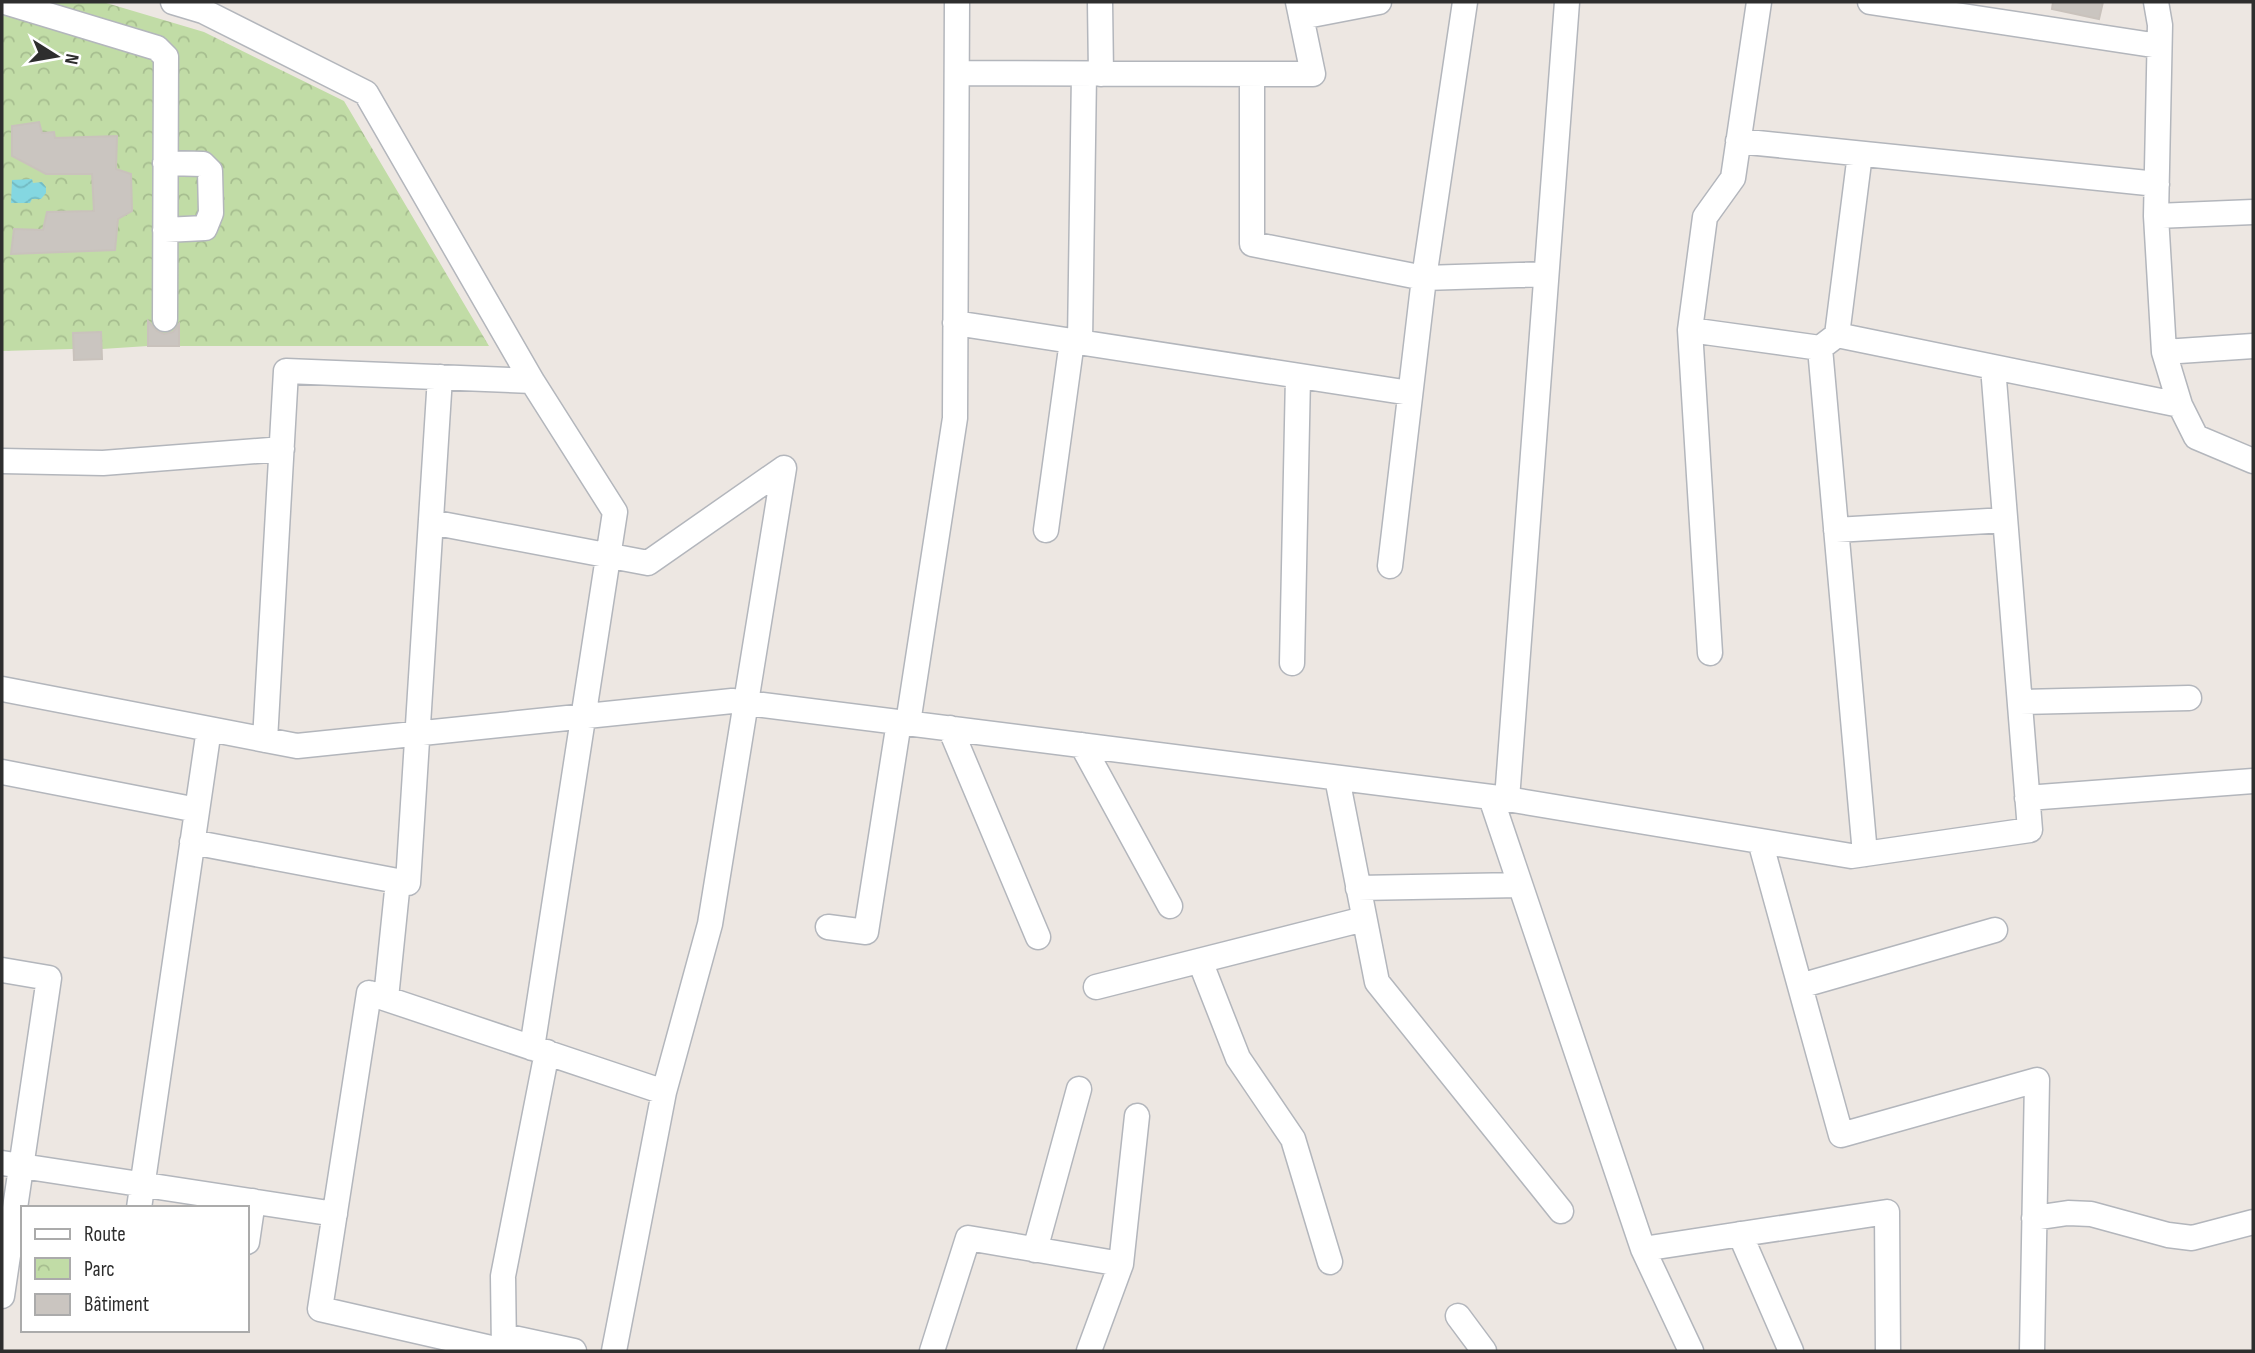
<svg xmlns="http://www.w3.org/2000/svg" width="2255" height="1353" font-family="'Sofia Sans Condensed',sans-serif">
<defs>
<pattern id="park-crowns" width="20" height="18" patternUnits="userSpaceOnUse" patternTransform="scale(1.75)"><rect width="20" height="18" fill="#c1dca6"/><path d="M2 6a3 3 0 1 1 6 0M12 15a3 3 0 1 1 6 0" fill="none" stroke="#a6bd8f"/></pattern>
<pattern id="water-waves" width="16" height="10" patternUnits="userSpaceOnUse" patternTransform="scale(1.75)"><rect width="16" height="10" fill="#84d7e1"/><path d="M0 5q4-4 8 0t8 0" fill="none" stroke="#72b9c1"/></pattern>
</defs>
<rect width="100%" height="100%" fill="#ede7e2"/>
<path fill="url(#park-crowns)" d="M2 2H103L204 32 344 101 489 346H148L102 349V359L74 360 73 349 2 351Z"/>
<path fill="url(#water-waves)" d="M32 179 33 183 42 182 46 187V193L41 199H32L30 203H11L12 180Z"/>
<path fill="#cac5c0" stroke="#c9c2bc" stroke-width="2" d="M2053 2H2103L2099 19 2052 9Z
M39 122 42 133 54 132 55 138 117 136 116 169 131 174 132 211 118 219 115 250 11 254 14 229 43 230 47 212 94 211 92 174H46L12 156V126Z
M148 321 157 331 164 334 173 332 179 324V346H148Z
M101 332 102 359 74 360 73 333Z"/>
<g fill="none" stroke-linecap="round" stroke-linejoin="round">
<defs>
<path id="minor" d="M5 2 157 48 166 57 165 319
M173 2 203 11 366 93 532 381 615 512 532 1048
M1100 2 1101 74
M1567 2 1507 799 1851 856 2030 830 1993 367
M1870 2 2159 46
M2156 2 2160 25 2156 216 2164 352 2180 405 2196 437 2253 461
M1301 17 1379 2
M958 73 1313 74 1298 2
M1252 74V244L1424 278 1546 274
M1738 141 2157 184
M2156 216 2253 212
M165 230 205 228 211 213 210 171 203 164 165 163
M955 323 1410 393
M1690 330 1820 348 1837 335 1860 154
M1837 335 2180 405
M1080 342 1084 74
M1820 348 1865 854
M2164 352 2253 346
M2 461 103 463 282 449
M431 522 648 563 784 468
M1046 530 1072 341
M1836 530 2005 520
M1390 566 1424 278 1465 2
M1710 653 1690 330 1705 217 1733 178 1759 2
M1292 663 1298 376
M2 689 297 746 732 701 1507 799
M2020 702 2189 698
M908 723 955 418 957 2
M950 728 1038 937
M265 740 286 371 532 381
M1082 745 1170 906
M2 772 197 810
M1337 778 1377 982 1561 1211
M1491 798 1643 1249 1691 1351
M2027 798 2253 781
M1760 841 1841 1135 2037 1080 2032 1351
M192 842 408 883 440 377
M1358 888 1520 885
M828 927 866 932 899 722
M1200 961 1238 1058 1293 1139 1330 1262
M2 970 49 978 2 1296
M1800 986 1995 930
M1096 987 1364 919
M386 998 398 881
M2 1163 335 1214
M139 1208 209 729
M2034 1218 2068 1213 2091 1214 2168 1235 2192 1238 2253 1222
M1740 1234 1791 1351
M247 1242 253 1201
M1643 1249 1887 1212 1888 1351
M1035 1250 1079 1089
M1458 1316 1484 1351
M504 1336 574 1351
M504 1351 320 1309 369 993 664 1092
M504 1351 503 1276 547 1052
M614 1351 664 1092 710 924 784 468
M932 1351 968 1238 1121 1264
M1089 1351 1121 1264 1137 1116"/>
</defs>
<use href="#minor" stroke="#b3b6bc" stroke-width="27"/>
<use href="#minor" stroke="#fff" stroke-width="24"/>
</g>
<rect width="2255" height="1353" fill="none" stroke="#2e2e2e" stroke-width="7"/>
<rect x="21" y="1206" width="228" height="126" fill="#ffffff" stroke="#ababab" stroke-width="2"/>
<rect x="35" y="1229" width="35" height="10" fill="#ffffff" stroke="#ababab" stroke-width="2"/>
<text x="84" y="1241" font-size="21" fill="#2e2e2e">Route</text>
<rect x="35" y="1258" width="35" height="21" fill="url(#park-crowns)" stroke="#ababab" stroke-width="2"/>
<text x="84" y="1276" font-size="21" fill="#2e2e2e">Parc</text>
<rect x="35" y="1294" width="35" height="21" fill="#cac5c0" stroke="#ababab" stroke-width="2"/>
<text x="84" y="1311" font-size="21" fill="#2e2e2e">Bâtiment</text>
<g transform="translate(56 56) rotate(101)" stroke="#ffffff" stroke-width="5" paint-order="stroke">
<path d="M0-5L12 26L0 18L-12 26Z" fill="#2e2e2e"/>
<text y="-10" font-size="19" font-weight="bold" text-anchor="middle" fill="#2e2e2e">N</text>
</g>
</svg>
